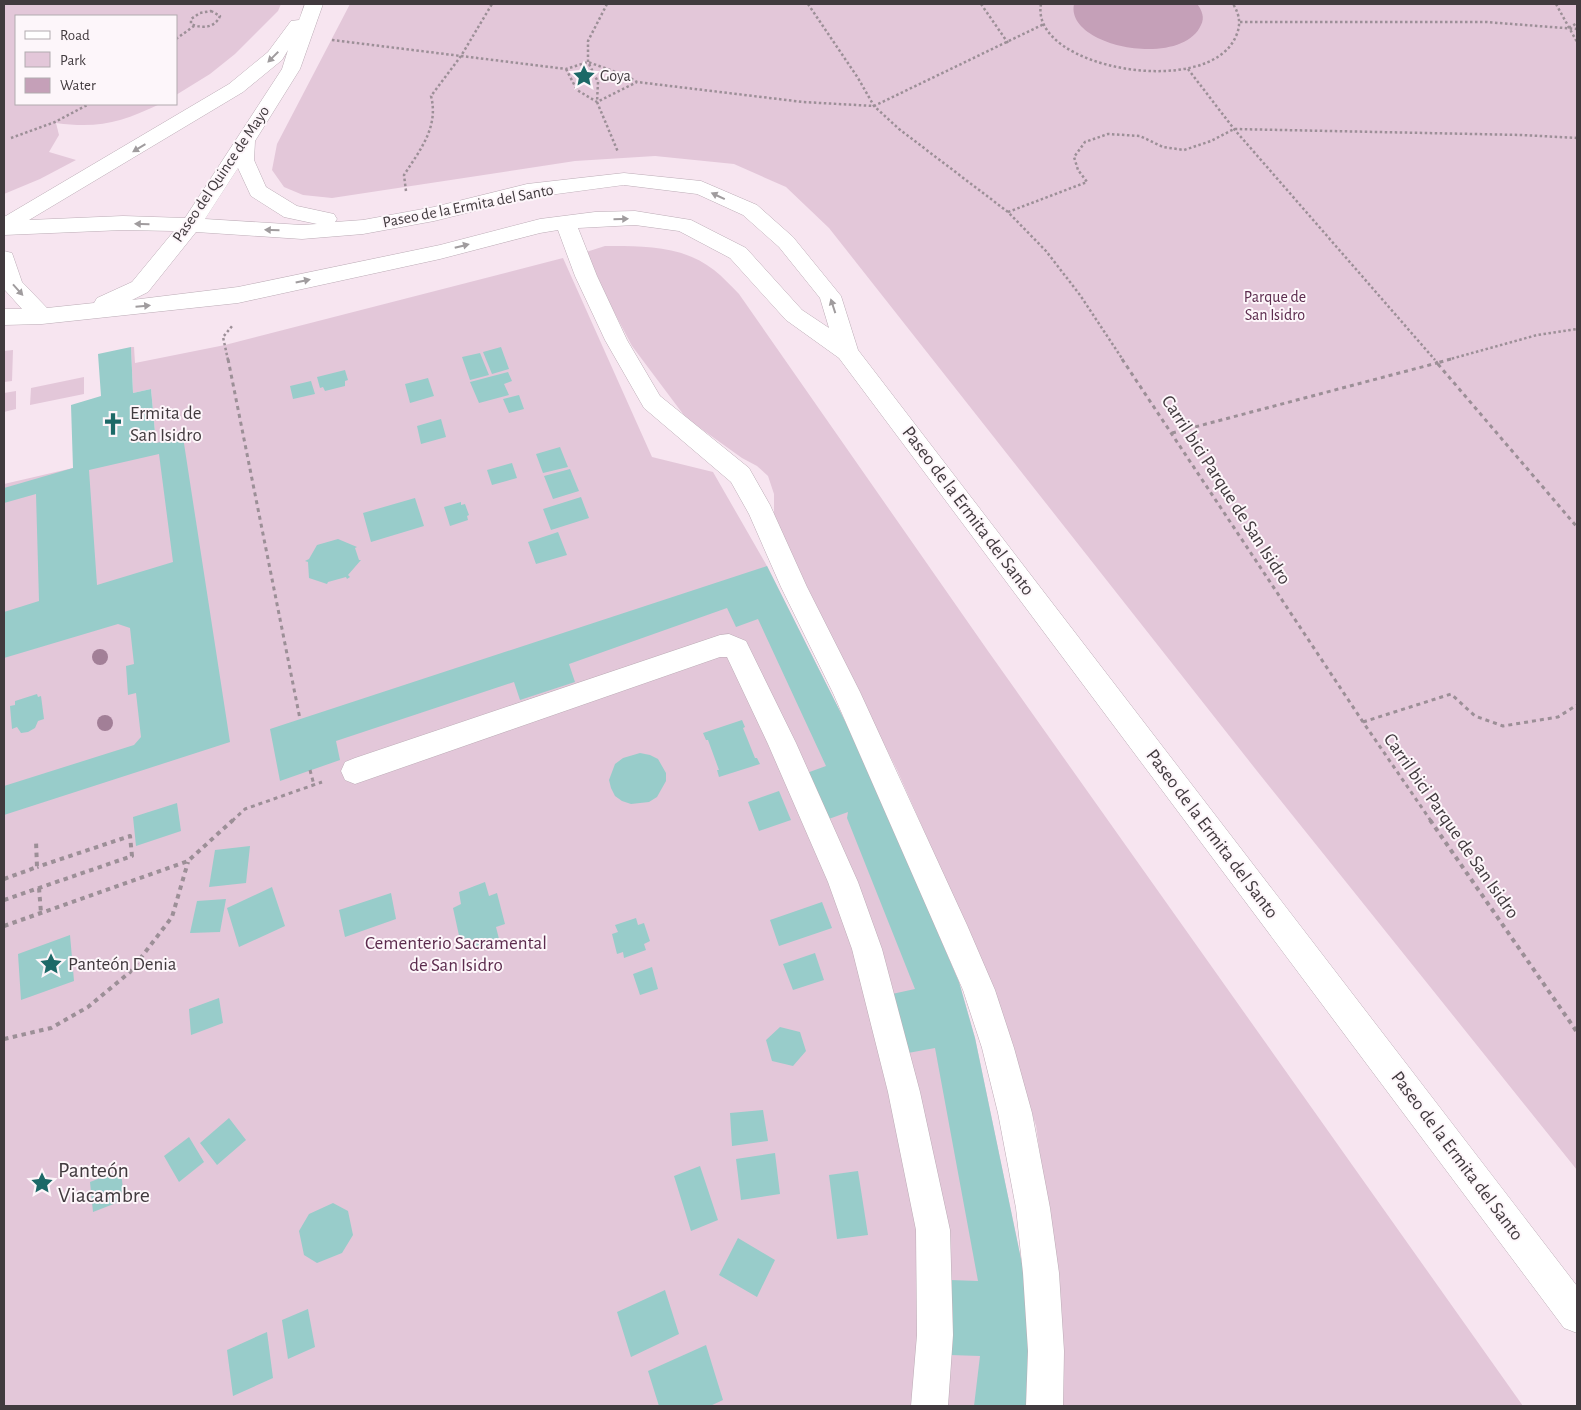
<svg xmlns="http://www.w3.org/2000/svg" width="1581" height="1410" font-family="'Alegreya Sans',sans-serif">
<rect width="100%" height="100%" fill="#f7e5f0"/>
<path fill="#e3c7d9" d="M4 4H281L278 11 235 54 210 74 176 95V16H16V104H160C122 122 99 129 56 123L59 135 49 152 76 160 40 179 4 194Z
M350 4H1577V1170L1257 771 829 228 786 187 734 164 655 156 575 161 332 198 303 195 284 187 272 170 277 144Z
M605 246C643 246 682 245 714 270 723 277 731 286 739 294L988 651 1523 1406H1056L1060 1296 1036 1126 980 957 897 770 774 525V494L768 476 757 466 742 458 686 418 632 346 583 253Z
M563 258 652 457 713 472 767 566 861 753 959 982 975 1038 1026 1283 1032 1359 1028 1406H4V484L73 468 156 443 151 389 133 393 131 347H134L135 363 225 345Z
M13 350 12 381 4 382V351Z
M84 377V394L30 405 31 388Z
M16 391V409L4 412V393Z"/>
<path fill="#c5a0b8" d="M1074 4H1197C1202 10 1205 18 1201 25 1182 69 1065 47 1074 4Z"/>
<path fill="#98ccca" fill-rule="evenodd" d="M131 347 133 393 151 389 156 443 183 437 230 742 4 815V786L134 745 141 737 136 693 128 695 126 666 134 664 130 628 118 624 4 658V612L39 601 36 494 4 503V488L73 468 71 405 101 396 98 354ZM159 454 173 562 97 585 89 470Z
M501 347 509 369 492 374 483 352Z
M480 353 489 375 470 380 462 357Z
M345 370 348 380 345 381V386L325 391 323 387 320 388 317 377Z
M508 372 512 381 504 384 509 395 479 403 470 382Z
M428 378 434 396 410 403 405 384Z
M311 381 315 394 293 399 290 386Z
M519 395 524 409 509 413 503 399Z
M441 419 446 437 421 444 417 426Z
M560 447 568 467 543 473 536 454Z
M512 463 517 478 492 485 487 470Z
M570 469 579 491 553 499 544 476Z
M581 497 589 518 551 530 543 509Z
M415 498 424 526 371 542 363 513Z
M461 502V505L465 504 469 515 467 516 468 520 450 526 444 507Z
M558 532 567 555 536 564 528 542Z
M338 539 357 547 355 548 359 560H361L348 575 350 577 347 579 346 577 328 582 327 584 309 578 308 562 305 561 309 559 317 545Z
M767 566 861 753 959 982 975 1038 1026 1283 1030 1358 1026 1406H974L980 1356 950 1355V1280L978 1281 935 1048 908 1053 892 994 915 989 847 818 848 812 826 820 804 774 826 766 758 619 736 627 727 608 569 664 575 682 520 700 514 682 336 741 340 760 280 781 270 729Z
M37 694 38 697 41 696 44 719 38 721 35 728 28 732 21 733 17 727 12 729 10 706 15 705V701Z
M742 720 745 727 743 728 755 758H757L760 764 719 777 717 770H719L708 740H706L703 733Z
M640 753 650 755 658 759 666 773V781L657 797 649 802 631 804 622 801 615 796 611 788 609 780 615 764 623 758Z
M779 791 791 820 759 831 748 802Z
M177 803 181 831 136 846 133 817Z
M250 846 246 883 209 887 215 850Z
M485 882 489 896 497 893 505 924 496 927 499 939 473 950 470 938 460 940 453 908 461 904 459 892Z
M272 887 285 926 239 947 227 908Z
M391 893 396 919 345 937 339 910Z
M226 899 220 932 190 933 197 901Z
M822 902 832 928 779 946 770 920Z
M636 918 638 925 644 923 650 941 644 944 646 950 624 958 623 952 617 954 612 934 618 932 615 925Z
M70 935 74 981 21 1000 18 954Z
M815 953 824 980 793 990 783 964Z
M652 967 658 989 640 995 633 974Z
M219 998 223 1023 191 1035 189 1009Z
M780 1027 800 1032 806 1051 793 1066 772 1061 766 1040Z
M763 1110 768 1141 732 1146 730 1113Z
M229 1118 246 1140 217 1165 200 1143Z
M189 1137 204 1162 179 1182 164 1156Z
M775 1153 780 1194 741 1200 736 1159Z
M700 1166 718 1220 691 1231 674 1176Z
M121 1170 124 1200 93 1212 90 1182Z
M858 1171 868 1235 837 1239 829 1175Z
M333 1203 348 1211 353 1235 342 1253 317 1263 304 1255 299 1231 309 1214Z
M738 1238 775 1260 757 1297 719 1275Z
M665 1290 679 1334 631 1357 617 1312Z
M308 1309 315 1347 288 1359 282 1320Z
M267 1332 273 1378 233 1396 227 1350Z
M706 1345 723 1400 710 1406H659L648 1371Z"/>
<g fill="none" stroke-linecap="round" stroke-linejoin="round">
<defs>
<path id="minor" d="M305 4H323L300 69 255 141 254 160 266 187 297 206 334 214 337 219 335 222 363 220 434 207 527 184 624 173 701 181 757 205 793 237 841 296 858 350 1577 1286V1333L1564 1328 839 358 786 320 730 258 679 231 635 225 578 228 597 276 627 340 660 396 749 468 770 505 807 587 860 692 967 925 995 990 1014 1048 1032 1113 1050 1208 1059 1273 1064 1351 1063 1406H1026L1028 1351 1023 1273 1016 1208 998 1113 982 1048 963 990 833 693 781 587 749 514 731 482 644 408 605 340 575 276 558 230 540 233 440 259 238 303 42 324 4 325V309H22L4 289V251L12 253 22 282 47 308 94 303 97 298 132 282 174 231 123 230 4 235V217L229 84 268 52 291 21 299 20ZM288 50 282 69 185 218 123 216 29 220 243 92 282 60ZM238 168 251 196 284 217 317 224 302 225 205 219ZM624 185 697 194 743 215 779 247 820 298 829 328 802 310 746 248 691 220 635 211 595 212 540 219 440 245 238 287 132 300 148 292 196 232 302 239 363 234 434 221 527 198Z
M729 634 746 641 796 743 858 882 882 949 920 1092 950 1230 953 1335 948 1406H911L917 1335 916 1230 888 1092 852 949 828 882 768 744 727 657H720L355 784 345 780 341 771 345 762 355 758 720 635Z"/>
</defs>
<use href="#minor" stroke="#bcacb6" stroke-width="1"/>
<path stroke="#9c8f97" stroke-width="2.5" stroke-dasharray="2.5 2.5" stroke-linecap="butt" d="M607 4 588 41V62L598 82 597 102 618 152
M808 4 858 78 874 106 899 129 1008 212 1046 251 1080 295 1123 360
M981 4 1008 43
M1041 4C1029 69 1210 100 1236 36 1241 25 1240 15 1233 4
M1556 4 1577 42
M211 11 220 16C215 28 202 29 191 24V19L200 13Z
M1240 22H1486L1577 29
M1569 28 1577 23
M176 39 194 26
M332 40 566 69 588 62 627 76 637 82 803 102 874 106 1044 24
M566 69 577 90 597 102 637 82
M1188 69 1234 129 1435 360
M11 138 55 122 89 104
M406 191 404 175C420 150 439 127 431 96L461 56 492 4
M1008 212 1087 182 1078 170 1074 157 1085 142 1108 134 1140 136 1163 147 1184 150 1211 141 1234 129 1522 135 1577 138
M228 360 223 337 233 325
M1447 360 1537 335 1577 329"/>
<path stroke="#9c8f97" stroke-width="3" stroke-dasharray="4 4" stroke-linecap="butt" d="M228 359 300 719
M1122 359 1363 722 1431 821
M1451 359 1437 363 1577 527
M1172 433 1437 363 1434 359
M1363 722 1451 694 1475 716 1503 726 1558 717 1577 705
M310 770 314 785
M232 821 245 809 322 782"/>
<path stroke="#9c8f97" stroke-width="4" stroke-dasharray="4.5 4.5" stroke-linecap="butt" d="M1430 820 1577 1032
M4 879 37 867 36 841
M39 888 41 913
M4 900 132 856 130 836 37 867
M4 926 188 861 233 820
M4 1039 51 1028 88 1007 130 972 172 917 188 862"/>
<use href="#minor" fill="#fff" fill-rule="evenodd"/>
</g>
<g fill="#a27f97">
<circle cx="100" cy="657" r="8"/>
<circle cx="105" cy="723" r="8"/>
</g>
<defs><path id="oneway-solid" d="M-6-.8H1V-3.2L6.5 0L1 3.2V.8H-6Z" transform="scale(1.25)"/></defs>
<g fill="#a09c9e">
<use href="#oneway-solid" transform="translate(273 57) rotate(135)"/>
<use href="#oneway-solid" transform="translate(139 148) rotate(149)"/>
<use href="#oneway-solid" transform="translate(718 196) rotate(-155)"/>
<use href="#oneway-solid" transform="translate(621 219) rotate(-1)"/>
<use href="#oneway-solid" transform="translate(142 224) rotate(-179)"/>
<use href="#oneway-solid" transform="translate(272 230) rotate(-178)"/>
<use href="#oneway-solid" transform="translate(462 246) rotate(-14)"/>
<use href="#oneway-solid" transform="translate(303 281) rotate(-12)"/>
<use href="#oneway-solid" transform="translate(18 290) rotate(48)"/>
<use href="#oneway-solid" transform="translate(143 306) rotate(-5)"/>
<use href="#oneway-solid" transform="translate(833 306) rotate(-108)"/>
</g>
<defs>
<symbol id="sight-bare" viewBox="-9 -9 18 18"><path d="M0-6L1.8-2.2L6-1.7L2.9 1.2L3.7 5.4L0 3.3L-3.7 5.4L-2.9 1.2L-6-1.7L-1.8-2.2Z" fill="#1c6967" stroke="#fdf6fa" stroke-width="2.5" paint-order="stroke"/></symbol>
<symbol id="church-bare" viewBox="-9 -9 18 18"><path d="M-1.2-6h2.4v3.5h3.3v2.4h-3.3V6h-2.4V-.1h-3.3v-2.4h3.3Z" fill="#1c6967" stroke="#fdf6fa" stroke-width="2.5" paint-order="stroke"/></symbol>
</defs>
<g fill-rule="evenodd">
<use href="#sight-bare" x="568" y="60" width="32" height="32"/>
<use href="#church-bare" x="97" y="408" width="32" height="32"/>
<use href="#sight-bare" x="35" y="948" width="32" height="32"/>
<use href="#sight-bare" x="26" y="1167" width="32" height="32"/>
</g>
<g text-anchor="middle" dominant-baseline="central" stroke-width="4" stroke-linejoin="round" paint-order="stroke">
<g font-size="16" fill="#413a3e" stroke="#fdf6fa" text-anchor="start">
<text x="600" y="76">Goya</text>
</g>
<g font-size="16" fill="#413a3e" stroke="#fdf6fa">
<text transform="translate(221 174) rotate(-56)">Paseo del Quince de Mayo</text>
<text transform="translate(468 206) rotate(-11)">Paseo de la Ermita del Santo</text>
</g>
<g font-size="16" fill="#5c2c4e" stroke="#fdf6fa">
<text x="1275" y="297">Parque de<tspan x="1275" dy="18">San Isidro</tspan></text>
</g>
<g font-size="19" fill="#413a3e" stroke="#fdf6fa" text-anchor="start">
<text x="130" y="413">Ermita de<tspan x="130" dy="22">San Isidro</tspan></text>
<text x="68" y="964">Panteón Denia</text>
</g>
<g font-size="19" fill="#413a3e" stroke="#fdf6fa">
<text transform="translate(1226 490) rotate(57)">Carril bici Parque de San Isidro</text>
<text transform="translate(968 511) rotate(53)">Paseo de la Ermita del Santo</text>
<text transform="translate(1451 826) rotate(55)">Carril bici Parque de San Isidro</text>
<text transform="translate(1212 834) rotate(53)">Paseo de la Ermita del Santo</text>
<text transform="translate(1457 1156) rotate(53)">Paseo de la Ermita del Santo</text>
</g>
<g font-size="19" fill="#5c2c4e" stroke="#fdf6fa">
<text x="456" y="943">Cementerio Sacramental<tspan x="456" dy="22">de San Isidro</tspan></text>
</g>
<g font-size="22" fill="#413a3e" stroke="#fdf6fa" text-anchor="start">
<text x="58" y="1170">Panteón<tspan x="58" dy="25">Viacambre</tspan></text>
</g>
</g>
<rect width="1581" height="1410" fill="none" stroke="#413a3e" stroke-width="10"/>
<rect x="15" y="15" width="162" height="90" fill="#fdf6fa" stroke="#b2abaf"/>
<rect x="25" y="31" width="25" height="8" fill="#ffffff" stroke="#b2abaf"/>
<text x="60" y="40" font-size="15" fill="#413a3e">Road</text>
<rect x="25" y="52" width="25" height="15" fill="#e3c7d9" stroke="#b2abaf"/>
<text x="60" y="65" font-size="15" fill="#413a3e">Park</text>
<rect x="25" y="78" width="25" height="15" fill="#c5a0b8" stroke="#b2abaf"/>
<text x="60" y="90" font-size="15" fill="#413a3e">Water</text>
</svg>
